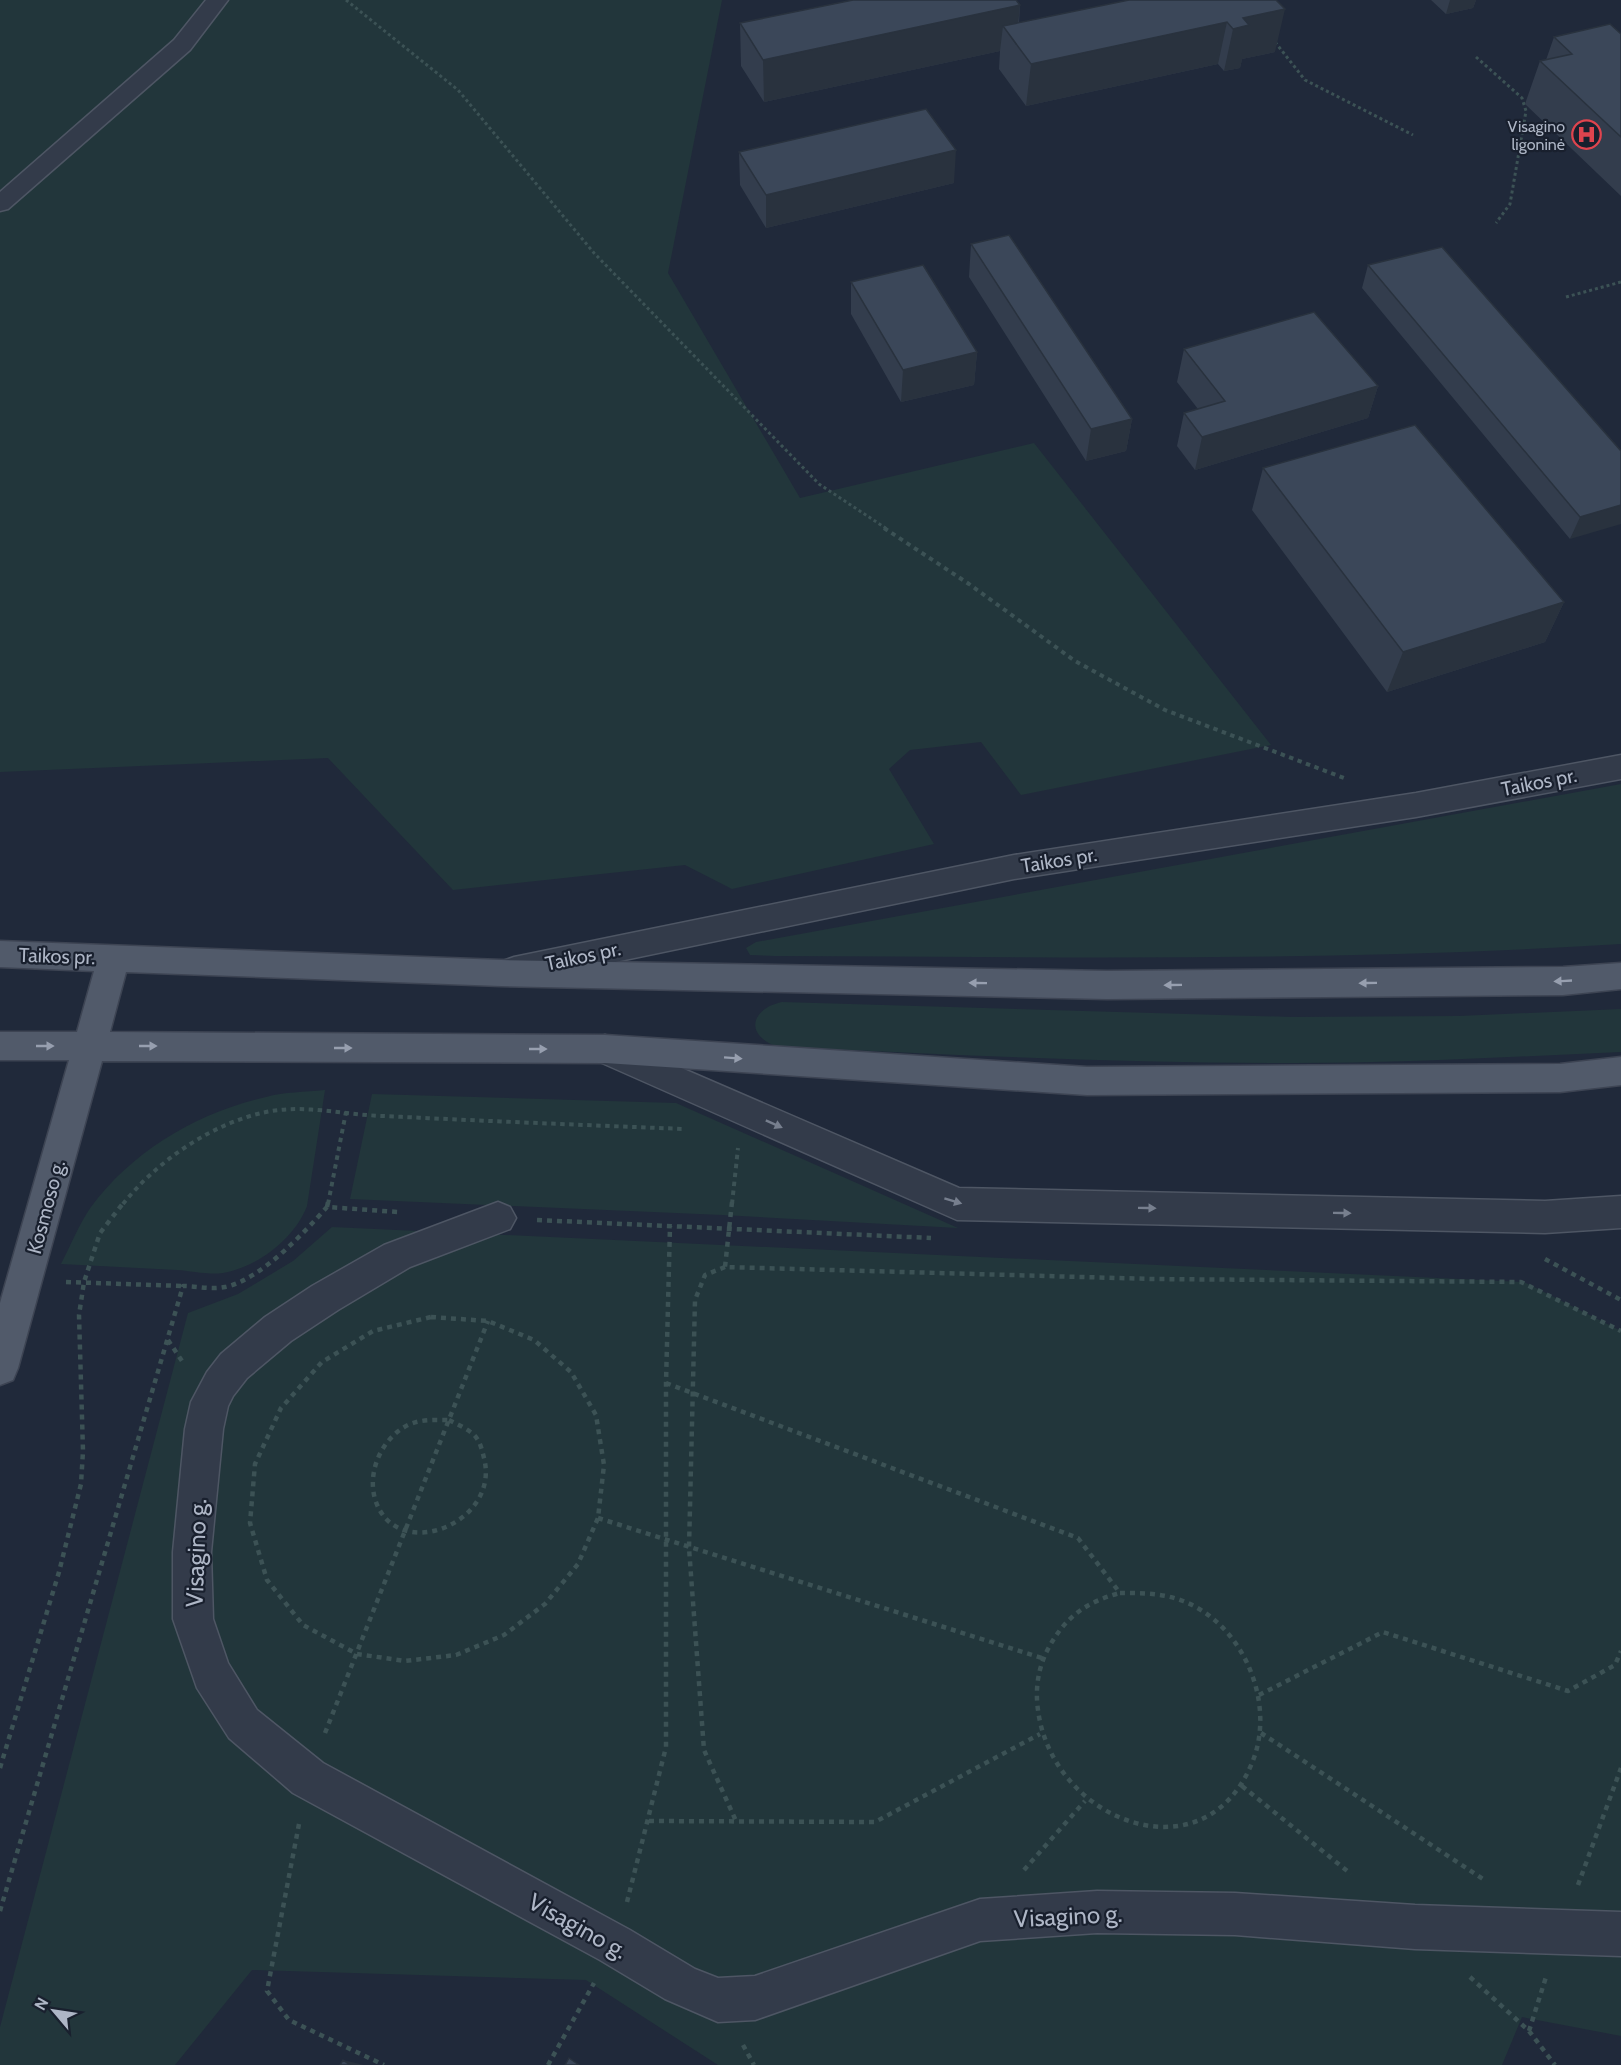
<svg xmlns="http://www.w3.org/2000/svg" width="1621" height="2065" font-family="Cabin,sans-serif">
<rect width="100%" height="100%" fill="#20293a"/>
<path fill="#22363b" d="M0 0H722L668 273 800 498 1034 443 1271 745 1021 795 981 742 910 750 889 769 934 844 732 889 685 865 453 890 328 758 0 772Z
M1621 784V944C1339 962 1057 957 775 956L750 955 746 948 756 942Z
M782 1002 1292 1017 1459 1016 1621 1009V1052C1505 1057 1389 1064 1272 1063 1108 1063 943 1054 779 1047 745 1037 749 1009 782 1002Z
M325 1090 307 1206C295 1238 258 1267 223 1273 209 1275 191 1271 177 1270 138 1268 100 1266 61 1264 71 1245 79 1224 91 1207 132 1151 198 1112 266 1097 284 1092 305 1092 325 1090Z
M372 1094 676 1103 958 1228 722 1215 350 1199Z
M332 1227 1524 1282 1621 1331V2036L1522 2017 1502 2065H718L586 1980 252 1970 175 2065H0V2027L188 1313 238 1294 293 1261Z"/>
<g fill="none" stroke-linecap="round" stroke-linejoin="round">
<defs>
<path id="minor" d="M206 0H228L190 50 8 209 0 211V192L174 40Z
M1621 755V779L1416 817 1014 879 514 983 503 979 498 970 503 961 514 957 1014 855 1416 793Z
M605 1035 959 1188 1545 1201 1621 1196V1228L1545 1233 957 1220 593 1059 588 1049 593 1039Z
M498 1202 510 1207 516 1218 510 1229 410 1267 338 1310 291 1341 247 1378 233 1396 228 1406 223 1429 211 1552 213 1619 228 1663 257 1710 323 1763 630 1930 695 1969 718 1978 755 1976 980 1899 1097 1891 1235 1893 1415 1905 1621 1912V1956L1415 1949 1235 1935 1097 1933 980 1941 755 2020 718 2022 665 1999 600 1960 293 1793 229 1738 197 1688 173 1619V1552L185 1429 191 1402 207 1372 221 1354 265 1317 312 1286 384 1245Z"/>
<path id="major" d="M0 941 501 960 1107 971 1563 967 1621 963V989L1563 995 1107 999 501 986 126 972 110 1032 605 1035 1087 1067 1560 1064 1621 1057V1085L1560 1092 1087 1095 605 1063 102 1061 18 1368 13 1380 0 1385V1303L69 1060H0V1032H77L94 971 0 967Z"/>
</defs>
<use href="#minor" stroke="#4e5664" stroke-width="3"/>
<use href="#major" stroke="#3d4453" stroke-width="3"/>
<path stroke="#3c5255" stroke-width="3" stroke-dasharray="3 3" stroke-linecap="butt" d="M346 0 458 90 594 253 819 484 887 529
M1275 42 1305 80 1413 135
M1476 57 1522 98 1526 111 1510 204 1496 223
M1566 297 1621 282"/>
<path stroke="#3c5255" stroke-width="4" stroke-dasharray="4.5 4.5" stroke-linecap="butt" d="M884 528 969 584 1075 661 1165 710 1344 778
M123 1204C156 1162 212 1123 266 1112 306 1104 344 1115 384 1116 484 1121 584 1125 684 1129
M328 1204 346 1112
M732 1204 738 1148"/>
<path stroke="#3c5255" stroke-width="4.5" stroke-dasharray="5 5" stroke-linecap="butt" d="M732 1202 725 1267 1153 1279 1521 1282 1621 1331
M327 1207 328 1202
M537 1220 931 1238
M1545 1259 1621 1300
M725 1267 705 1275 695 1300 689 1548 704 1750 736 1821
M66 1282 183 1286
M431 1317 488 1321 534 1340 571 1372 596 1415 604 1465 598 1518 578 1564 545 1604 504 1635 456 1655 405 1661 357 1654 303 1625 267 1580 250 1523 255 1464 281 1408 322 1362 373 1331Z
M168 1340 184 1364
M666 1383 1078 1538 1120 1593
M449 1420C457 1424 466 1428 473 1434 480 1440 482 1450 484 1458 501 1524 395 1565 375 1499 367 1471 382 1438 408 1425 421 1419 435 1420 449 1420Z
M598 1518 1042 1658
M1120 1593C1141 1593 1163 1593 1183 1601 1243 1624 1277 1703 1252 1763 1204 1880 1052 1821 1038 1710 1035 1689 1038 1668 1048 1649 1065 1617 1086 1602 1120 1593Z
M1259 1695 1383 1632 1568 1691 1615 1665 1621 1651
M325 1733 488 1321
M1261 1733 1486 1881
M0 1768 59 1572 81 1484 83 1451 79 1315 84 1282 100 1233 124 1202
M1242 1786 1351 1874
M649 1821 875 1822 1040 1734
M299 1824 267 1991 289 2020 384 2065
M1024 1870 1085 1801
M1578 1885 1621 1768
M627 1902 666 1747V1383L670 1226
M0 1911 183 1286C197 1286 211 1290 225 1287 260 1280 304 1233 327 1207L398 1212
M1470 1977 1529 2031 1555 2065
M1529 2031 1546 1977
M743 2045 754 2065
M548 2065 594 1983"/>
<use href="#minor" fill="#333b4a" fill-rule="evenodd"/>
<use href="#major" fill="#515a6a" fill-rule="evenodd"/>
</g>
<path fill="#333d4d" d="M1276 0 1275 52 1242 59 1240 68 1224 71 1218 64 1026 106 999 69 1000 51 764 102 741 66 740 23 1020 5 1019 23Z
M1431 0H1476L1473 8 1446 14Z
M1621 34V196L1525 104 1540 61 1546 60 1554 37Z
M739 152 954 183 766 228 740 185Z
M971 244 1132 419 1126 451 1086 461 969 277Z
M1368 265 1621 451 1570 539 1362 288Z
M851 282 977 352 974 385 901 402 851 314Z
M1184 349 1378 386 1368 418 1195 470 1177 446 1184 413 1198 409 1177 382Z
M1263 468 1564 602 1545 642 1387 692 1252 510Z"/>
<path fill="#29323e" d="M1450 0H1476L1473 8 1446 14Z
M1020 5 1016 45 1003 26 1000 51 764 102 763 60Z
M1285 9 1275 52 1242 59 1240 68 1224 71 1233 29 1243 18Z
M1227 22 1218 64 1026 106 1031 64Z
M956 150 954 183 766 228V195Z
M977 352 974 385 901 402 903 370Z
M1378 386 1368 418 1195 470 1202 437Z
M1132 419 1126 451 1086 461 1091 429Z
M1621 505V524L1570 539 1580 517Z
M1564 602 1545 642 1387 692 1403 652Z
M343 2060 364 2065H350Z"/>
<path fill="#3b4759" stroke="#29323e" stroke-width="1.5" d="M853 0H1016L1020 5 763 60 740 23Z
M1129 0H1276L1285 9 1243 18 1249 25 1233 29 1227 22 1031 64 1003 26Z
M1610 24 1621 34V137L1540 61 1572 54 1554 37Z
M926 109 956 150 766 195 739 152Z
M1009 235 1132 419 1091 429 971 244Z
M1442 247 1621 451V505L1580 517 1368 265Z
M923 265 977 352 903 370 851 282Z
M1314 312 1378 386 1202 437 1184 413 1225 401 1184 349Z
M1415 425 1564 602 1403 652 1263 468Z
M569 2058 579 2065H565Z
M343 2060 350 2065H340Z"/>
<defs><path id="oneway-solid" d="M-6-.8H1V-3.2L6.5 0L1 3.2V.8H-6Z" transform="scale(1.5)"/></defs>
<g fill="#979faf">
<use href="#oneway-solid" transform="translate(1563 981) rotate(177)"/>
<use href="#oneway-solid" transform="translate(978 983) rotate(-179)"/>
<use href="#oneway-solid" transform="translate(1368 983) rotate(179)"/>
<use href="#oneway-solid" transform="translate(1173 985) rotate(179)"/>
<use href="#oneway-solid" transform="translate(45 1046)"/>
<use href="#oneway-solid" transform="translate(148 1046)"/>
<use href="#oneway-solid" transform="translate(343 1048)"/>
<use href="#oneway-solid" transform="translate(538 1049)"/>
<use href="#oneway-solid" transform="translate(733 1058) rotate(4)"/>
</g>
<g fill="#777f8e">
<use href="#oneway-solid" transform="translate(774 1124) rotate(24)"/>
<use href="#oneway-solid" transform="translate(953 1201) rotate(17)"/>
<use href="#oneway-solid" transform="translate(1147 1208) rotate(1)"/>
<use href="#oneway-solid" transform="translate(1342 1213) rotate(1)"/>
</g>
<defs>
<symbol id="hospital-ring" viewBox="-11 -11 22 22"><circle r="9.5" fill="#19202e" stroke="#e0444e" stroke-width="1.5"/><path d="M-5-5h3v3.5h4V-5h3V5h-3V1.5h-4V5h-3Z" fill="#e0444e"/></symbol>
</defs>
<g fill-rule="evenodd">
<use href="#hospital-ring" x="1570" y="118" width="33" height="33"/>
</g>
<g text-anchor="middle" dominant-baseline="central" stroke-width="4.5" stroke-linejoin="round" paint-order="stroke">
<g font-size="16" fill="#aeb6c6" stroke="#19202e" text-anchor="end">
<text x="1565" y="126">Visagino<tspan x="1565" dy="18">ligoninė</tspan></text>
</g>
<g font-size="20" fill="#aeb6c6" stroke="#19202e">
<text transform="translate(1539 782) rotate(-11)">Taikos pr.</text>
<text transform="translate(1059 860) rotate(-9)">Taikos pr.</text>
<text transform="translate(57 956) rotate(2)">Taikos pr.</text>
<text transform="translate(583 956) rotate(-12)">Taikos pr.</text>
<text transform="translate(46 1207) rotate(-75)">Kosmoso g.</text>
</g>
<g font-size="24" fill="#aeb6c6" stroke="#19202e">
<text transform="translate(196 1553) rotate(-88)">Visagino g.</text>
<text transform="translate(1068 1916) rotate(-3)">Visagino g.</text>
<text transform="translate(578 1926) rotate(29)">Visagino g.</text>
</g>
</g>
<g transform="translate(54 2011) rotate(299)" stroke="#19202e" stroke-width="4.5" paint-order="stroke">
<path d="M0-4.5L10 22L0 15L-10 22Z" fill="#aeb6c6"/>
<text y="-9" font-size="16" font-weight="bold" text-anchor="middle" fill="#aeb6c6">N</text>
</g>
</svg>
